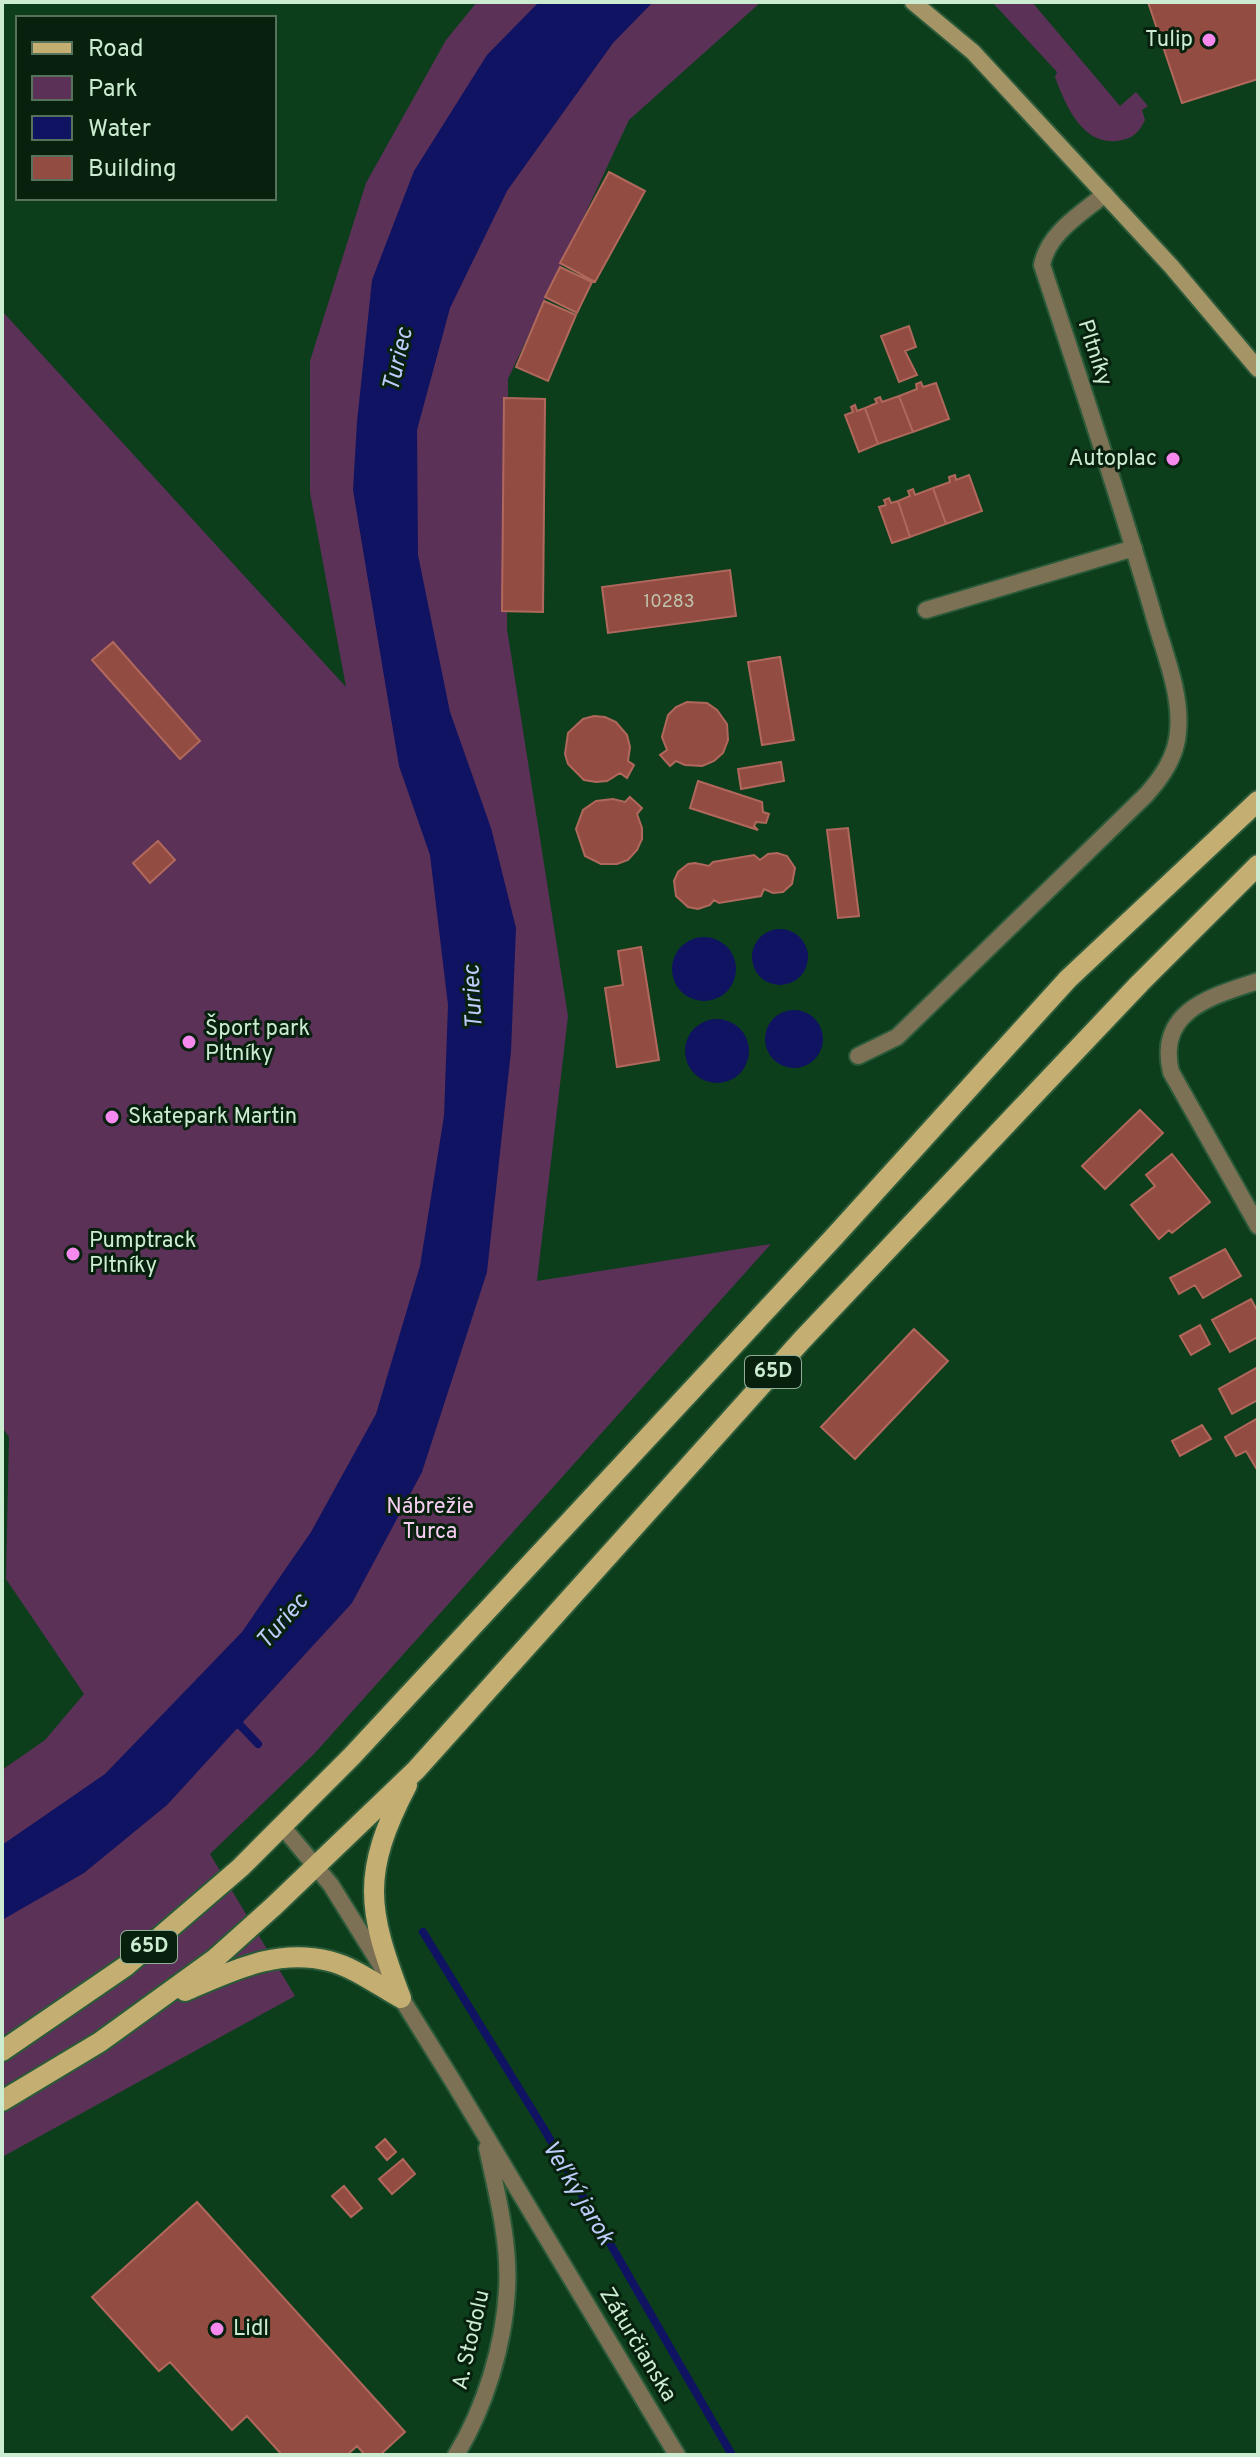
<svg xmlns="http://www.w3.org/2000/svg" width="1260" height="2457" font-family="Overpass,sans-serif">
<rect width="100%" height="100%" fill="#0c3e1c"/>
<path fill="#5b3157" d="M477 2H761L629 120 508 379 507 629 568 1016 537 1281 771 1244 314 1754 210 1854 295 1996 2 2157V1770L45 1740 84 1694 6 1579 9 1437 2 1427V311L346 687 310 493V361L366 183 446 40Z
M992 2H1032L1120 106 1136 92 1148 106 1142 110 1145 120C1138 134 1132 139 1117 141 1081 145 1065 103 1055 77L1057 72Z"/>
<path fill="#0f1362" d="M539 2H653L613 43 507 191 450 308 417 430 418 555 450 712 491 828 516 928 511 1051 487 1272 422 1472 352 1603 167 1805 84 1873 2 1920V1845L105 1774 242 1632 311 1532 376 1414 420 1266 444 1116 448 1005 430 855 399 766 353 490 357 422 372 280 414 171 487 55Z
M752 957a28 28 0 1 1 56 0a28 28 0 1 1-56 0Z
M672 969a32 32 0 1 1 64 0a32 32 0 1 1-64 0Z
M765 1039a29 29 0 1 1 58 0a29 29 0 1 1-58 0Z
M685 1051a32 32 0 1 1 64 0a32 32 0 1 1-64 0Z"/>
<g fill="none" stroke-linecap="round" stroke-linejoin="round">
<path stroke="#0f1362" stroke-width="8" d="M231 1725H240L258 1744
M423 1932 544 2129 732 2455"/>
</g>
<path fill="#934c41" stroke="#b1685c" stroke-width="2" d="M1148 2H1258V79L1182 103Z
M609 172 645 191 595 282 560 263Z
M560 267 592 282 577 313 545 297Z
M544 301 576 315 548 381 516 367Z
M909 326 916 347 905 351 917 375 899 382 881 336Z
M921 382 923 387 936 383 949 419 913 432 899 396 917 389 916 384Z
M899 396 913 432 878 444 865 408 877 403 875 399 880 397 882 402Z
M504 398 545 399 543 612 502 611Z
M855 405 857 411 865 408 878 444 859 452 845 415 853 412 851 407Z
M955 475 956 480 969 475 982 511 946 524 933 488 950 482 949 477Z
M933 488 946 524 910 537 898 501 910 496 908 491 913 489 915 495Z
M889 498 891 503 898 501 910 537 892 543 879 507 886 505 884 500Z
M730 570 736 616 608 633 602 587Z
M113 642 200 741 180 759 92 660Z
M780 657 794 740 762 745 748 662Z
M687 702 707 703 717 710 727 724 728 740 723 753 714 761 702 766 685 765 676 761 670 766 660 755 667 750 662 737 668 715 676 707Z
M594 716 605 717 616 722 627 735 630 747 628 761 634 765 627 778 620 773 607 781 596 782 584 780 568 764 565 754 568 733 583 719Z
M781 762 784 781 741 789 738 769Z
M698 781 762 802 763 812 769 814 766 823 756 822 754 826 758 830 690 808Z
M630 797 642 808 637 814 642 828V839L637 850 628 860 617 864H601L585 856 576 829 583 810 596 801 613 799 625 802Z
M848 828 859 916 838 918 827 830Z
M158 841 175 860 150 883 133 863Z
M777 853 787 856 795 868 792 884 783 892 773 893 764 889 761 896 719 903 714 900 710 905 698 909 688 907 676 896 674 881 678 872 688 864 695 863 709 866 713 862 754 855 760 860 768 854Z
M641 947 659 1060 617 1067 605 988 623 985 618 951Z
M1140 1110 1163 1133 1105 1189 1082 1166Z
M1172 1154 1210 1202 1172 1233 1169 1230 1159 1239 1131 1205 1155 1186 1146 1175Z
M1225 1249 1241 1276 1203 1298 1195 1285 1179 1294 1170 1278Z
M1251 1299 1258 1312V1337L1230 1352 1212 1320Z
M1200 1325 1210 1344 1191 1355 1180 1336Z
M914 1329 948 1361 855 1459 821 1427Z
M1258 1367V1400L1232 1414 1219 1389Z
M1258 1418V1467L1256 1468 1246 1451 1236 1456 1225 1437Z
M1202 1425 1211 1439 1180 1456 1172 1441Z
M385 2139 396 2152 387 2160 376 2147Z
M403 2159 415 2174 392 2194 379 2179Z
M344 2186 362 2208 351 2217 332 2196Z
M197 2202 405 2432 380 2455H365L357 2446 347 2455H282L247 2416 232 2430 170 2362 159 2371 92 2297Z"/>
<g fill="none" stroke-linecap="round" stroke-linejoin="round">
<defs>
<path id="street" d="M926 610 1134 548
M1258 981C1213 996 1156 1010 1171 1072L1258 1226
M858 1056 897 1037 1146 795C1162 777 1176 757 1178 732 1182 693 1163 650 1153 613 1119 496 1080 380 1042 265 1048 233 1081 214 1105 194
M282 1826 331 1885 454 2083 677 2455
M456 2455C485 2408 504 2345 507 2290 510 2243 497 2194 487 2148"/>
<path id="secondary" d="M913 2 973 52 1171 266 1258 369"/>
<path id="primary" d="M185 1991C232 1971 276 1948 329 1961 354 1967 379 1986 401 1998
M401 1998C367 1909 361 1873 407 1785
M2 2051 126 1966 240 1868 352 1756 835 1236 1068 979 1258 801
M2 2101 100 2042 216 1958 274 1906 416 1770 802 1340 1140 983 1258 865"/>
</defs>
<use href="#street" stroke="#2b5a39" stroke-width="20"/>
<use href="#secondary" stroke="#2b5a39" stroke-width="20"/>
<use href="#primary" stroke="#2b5a39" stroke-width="24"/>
<use href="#street" stroke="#7c7155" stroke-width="16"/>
<use href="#secondary" stroke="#a59466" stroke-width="16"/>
<use href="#primary" stroke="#c4ae72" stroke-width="20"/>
</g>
<g fill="#f689ed" stroke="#07210e" stroke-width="3">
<circle cx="1209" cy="40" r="8"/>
<circle cx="1173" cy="459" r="8"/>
<circle cx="189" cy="1042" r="8"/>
<circle cx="112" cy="1117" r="8"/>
<circle cx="73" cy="1254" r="8"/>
<circle cx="217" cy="2329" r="8"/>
</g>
<g text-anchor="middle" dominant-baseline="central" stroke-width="6" stroke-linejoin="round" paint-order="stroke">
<g font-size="18" fill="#bec4ae">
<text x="669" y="602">10283</text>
</g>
<g fill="#07210e" stroke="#91af97" stroke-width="2">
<rect x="745" y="1356" width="56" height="32" rx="6"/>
<rect x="121" y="1931" width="56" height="32" rx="6"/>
</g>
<g font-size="20" font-weight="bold" fill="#ccecd2">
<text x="773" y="1372">65D</text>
<text x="149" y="1947">65D</text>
</g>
<g font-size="22" fill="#ccecd2" stroke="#07210e" text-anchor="start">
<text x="1193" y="40" text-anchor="end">Tulip</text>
<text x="1157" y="459" text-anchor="end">Autoplac</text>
<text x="205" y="1029">Šport park<tspan x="205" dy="25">Pltníky</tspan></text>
<text x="128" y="1117">Skatepark Martin</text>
<text x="89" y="1241">Pumptrack<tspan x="89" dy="25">Pltníky</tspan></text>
<text x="233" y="2329">Lidl</text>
</g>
<g font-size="22" fill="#ccecd2" stroke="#07210e">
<text transform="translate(1094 353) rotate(72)">Pltníky</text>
<text transform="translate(472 2340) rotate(-77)">A. Stodolu</text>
<text transform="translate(637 2345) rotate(59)">Záturčianska</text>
</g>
<g font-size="22" fill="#f7cef2" stroke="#07210e">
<text x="430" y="1507">Nábrežie<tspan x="430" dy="25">Turca</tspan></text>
</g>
<g font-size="24" font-style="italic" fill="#bdcdfb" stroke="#07210e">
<text transform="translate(399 360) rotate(-77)">Turiec</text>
<text transform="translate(474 997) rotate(-93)">Turiec</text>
<text transform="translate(283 1622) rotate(-49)">Turiec</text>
<text transform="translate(577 2193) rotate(59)">Veľký jarok</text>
</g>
</g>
<rect width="1260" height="2457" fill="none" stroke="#ccecd2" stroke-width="8"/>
<rect x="16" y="16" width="260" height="184" fill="#07210e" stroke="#56725c" stroke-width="2"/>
<rect x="32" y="42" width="40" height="12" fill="#c4ae72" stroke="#56725c" stroke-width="2"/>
<text x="88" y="56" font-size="24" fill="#ccecd2">Road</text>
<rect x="32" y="76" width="40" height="24" fill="#5b3157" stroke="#56725c" stroke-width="2"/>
<text x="88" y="96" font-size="24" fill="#ccecd2">Park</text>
<rect x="32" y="116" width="40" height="24" fill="#0f1362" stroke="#56725c" stroke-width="2"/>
<text x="88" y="136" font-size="24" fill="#ccecd2">Water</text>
<rect x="32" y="156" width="40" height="24" fill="#934c41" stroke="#56725c" stroke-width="2"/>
<text x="88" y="176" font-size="24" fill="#ccecd2">Building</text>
</svg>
